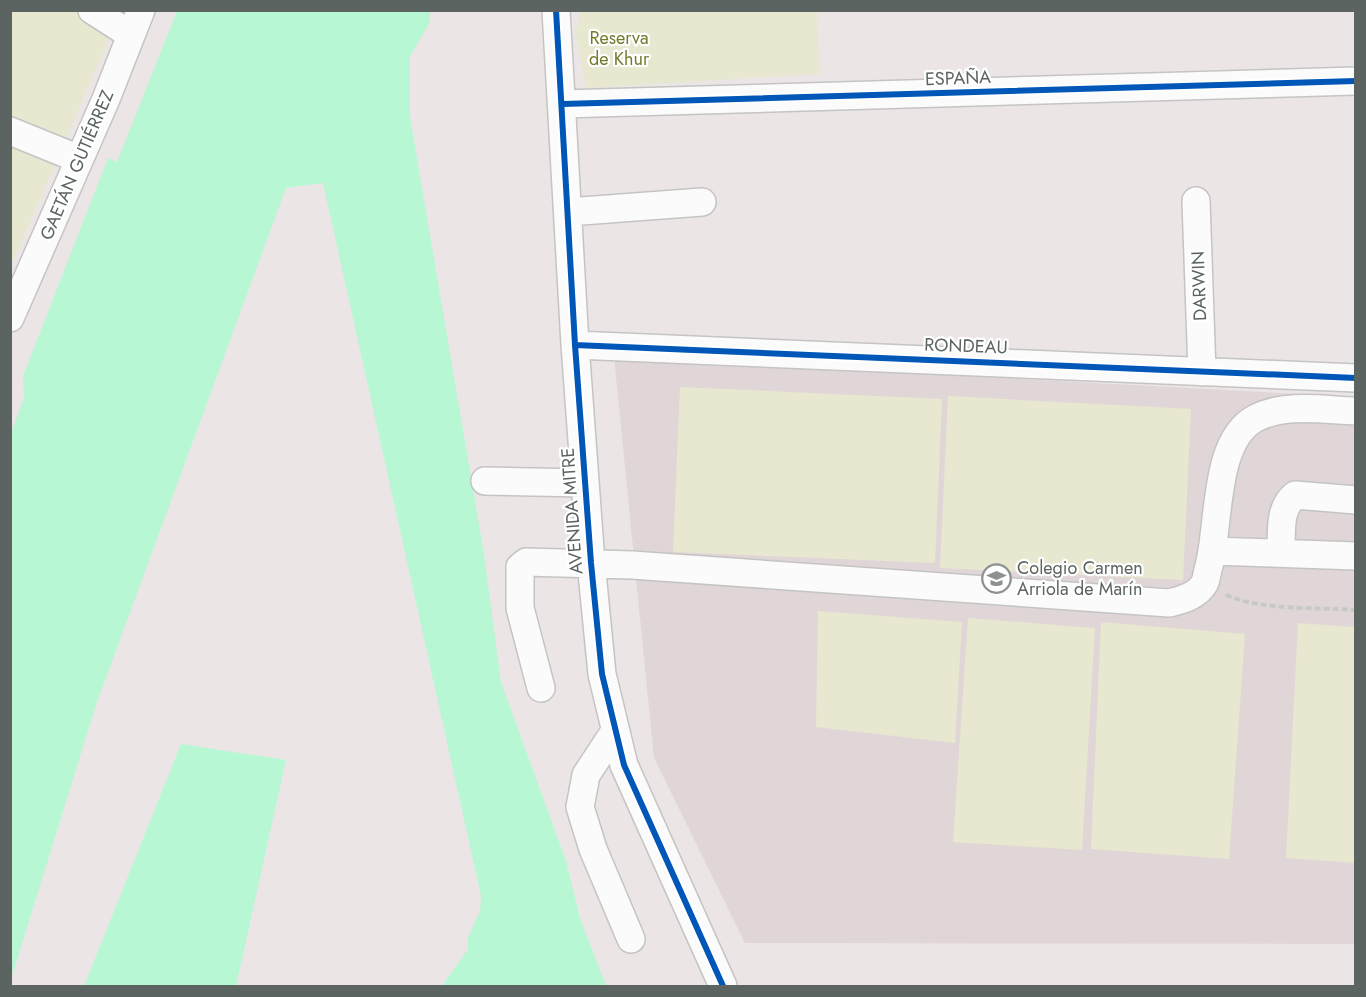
<svg xmlns="http://www.w3.org/2000/svg" width="1366" height="997" font-family="Jost,sans-serif">
<rect width="100%" height="100%" fill="#ebe5e6"/>
<path fill="#e0d6d8" d="M614 357 1355 397V944L745 943 654 758Z"/>
<path fill="#e8e7cf" d="M580 10 817 11 819 74 586 88 576 32Z
M11 11H121L11 266Z
M680 387 942 399 935 563 673 552Z
M948 396 1191 409 1183 580 940 568Z
M818 611 962 622 955 743 816 727Z
M968 618 1095 628 1082 850 953 842Z
M1101 622 1245 634 1229 859 1091 849Z
M1298 623 1355 627V863L1286 858Z"/>
<path fill="#b8f7d4" d="M177 11H430L429 24 410 56V117L484 554 501 682 566 861 580 918 606 986H442L468 949V937L480 911 481 896 323 183 286 188 96 705 11 979V434L24 397 23 376 108 158 117 162Z
M181 744 286 760 236 986H84Z"/>
<g fill="none" stroke-linecap="round" stroke-linejoin="round">
<defs>
<path id="minor" d="M92 10 131 35
M556 10 575 345 591 563 602 674 624 765 723 986
M562 104 1356 81
M10 131 79 159
M1196 201 1202 372
M568 212 702 202
M10 318 106 99 141 10
M575 345 1356 378
M485 481 585 483
M1213 551 1356 556
M1281 553C1282 533 1278 509 1295 495L1356 500
M541 688 520 608V567L526 562 632 565 1169 603C1182 600 1197 596 1204 584 1207 579 1207 571 1209 566 1220 524 1213 440 1256 418 1285 403 1324 410 1356 411
M615 731 586 775 580 807 593 849 631 939"/>
</defs>
<use href="#minor" stroke="#c4c4c3" stroke-width="30"/>
<path stroke="#c7cac4" stroke-width="4" stroke-dasharray="6 3" stroke-linecap="butt" d="M1226 595C1265 611 1314 607 1356 610"/>
<use href="#minor" stroke="#fcfbfb" stroke-width="27"/>
<defs>
<path id="cycleway" d="M556 10 575 345 591 563 602 674 624 765 723 986
M562 104 1356 81
M575 345 1356 378"/>
</defs>
<use href="#cycleway" stroke="#fff" stroke-width="10"/>
<use href="#cycleway" stroke="#0057b8" stroke-width="6"/>
</g>
<defs>
<symbol id="school-ring" viewBox="-11 -11 22 22"><circle r="9.5" fill="#fff" stroke="#8d918f" stroke-width="1.5"/><path d="M0-5L7-2L0 1L-7-2ZM-4 1L0 2.5L4 1V4Q0 6-4 4Z" fill="#8d918f"/></symbol>
</defs>
<g fill-rule="evenodd">
<use href="#school-ring" x="980" y="562" width="33" height="33"/>
</g>
<g text-anchor="middle" dominant-baseline="central" stroke-width="4.5" stroke-linejoin="round" paint-order="stroke">
<g font-size="18" fill="#747a2c" stroke="#fff">
<text x="619" y="38">Reserva<tspan x="619" dy="21">de Khur</tspan></text>
</g>
<g font-size="18" fill="#5b6460" stroke="#fff">
<text transform="translate(958 78) rotate(-2)">ESPAÑA</text>
<text transform="translate(77 165) rotate(-67)">GAETÁN GUTIÉRREZ</text>
<text transform="translate(1199 286) rotate(-92)">DARWIN</text>
<text transform="translate(966 346) rotate(2)">RONDEAU</text>
<text transform="translate(572 511) rotate(-94)">AVENIDA MITRE</text>
</g>
<g font-size="18" fill="#5b6460" stroke="#fff" text-anchor="start">
<text x="1017" y="568">Colegio Carmen<tspan x="1017" dy="21">Arriola de Marín</tspan></text>
</g>
</g>
<rect width="1366" height="997" fill="none" stroke="#5b6460" stroke-width="24"/>
</svg>
